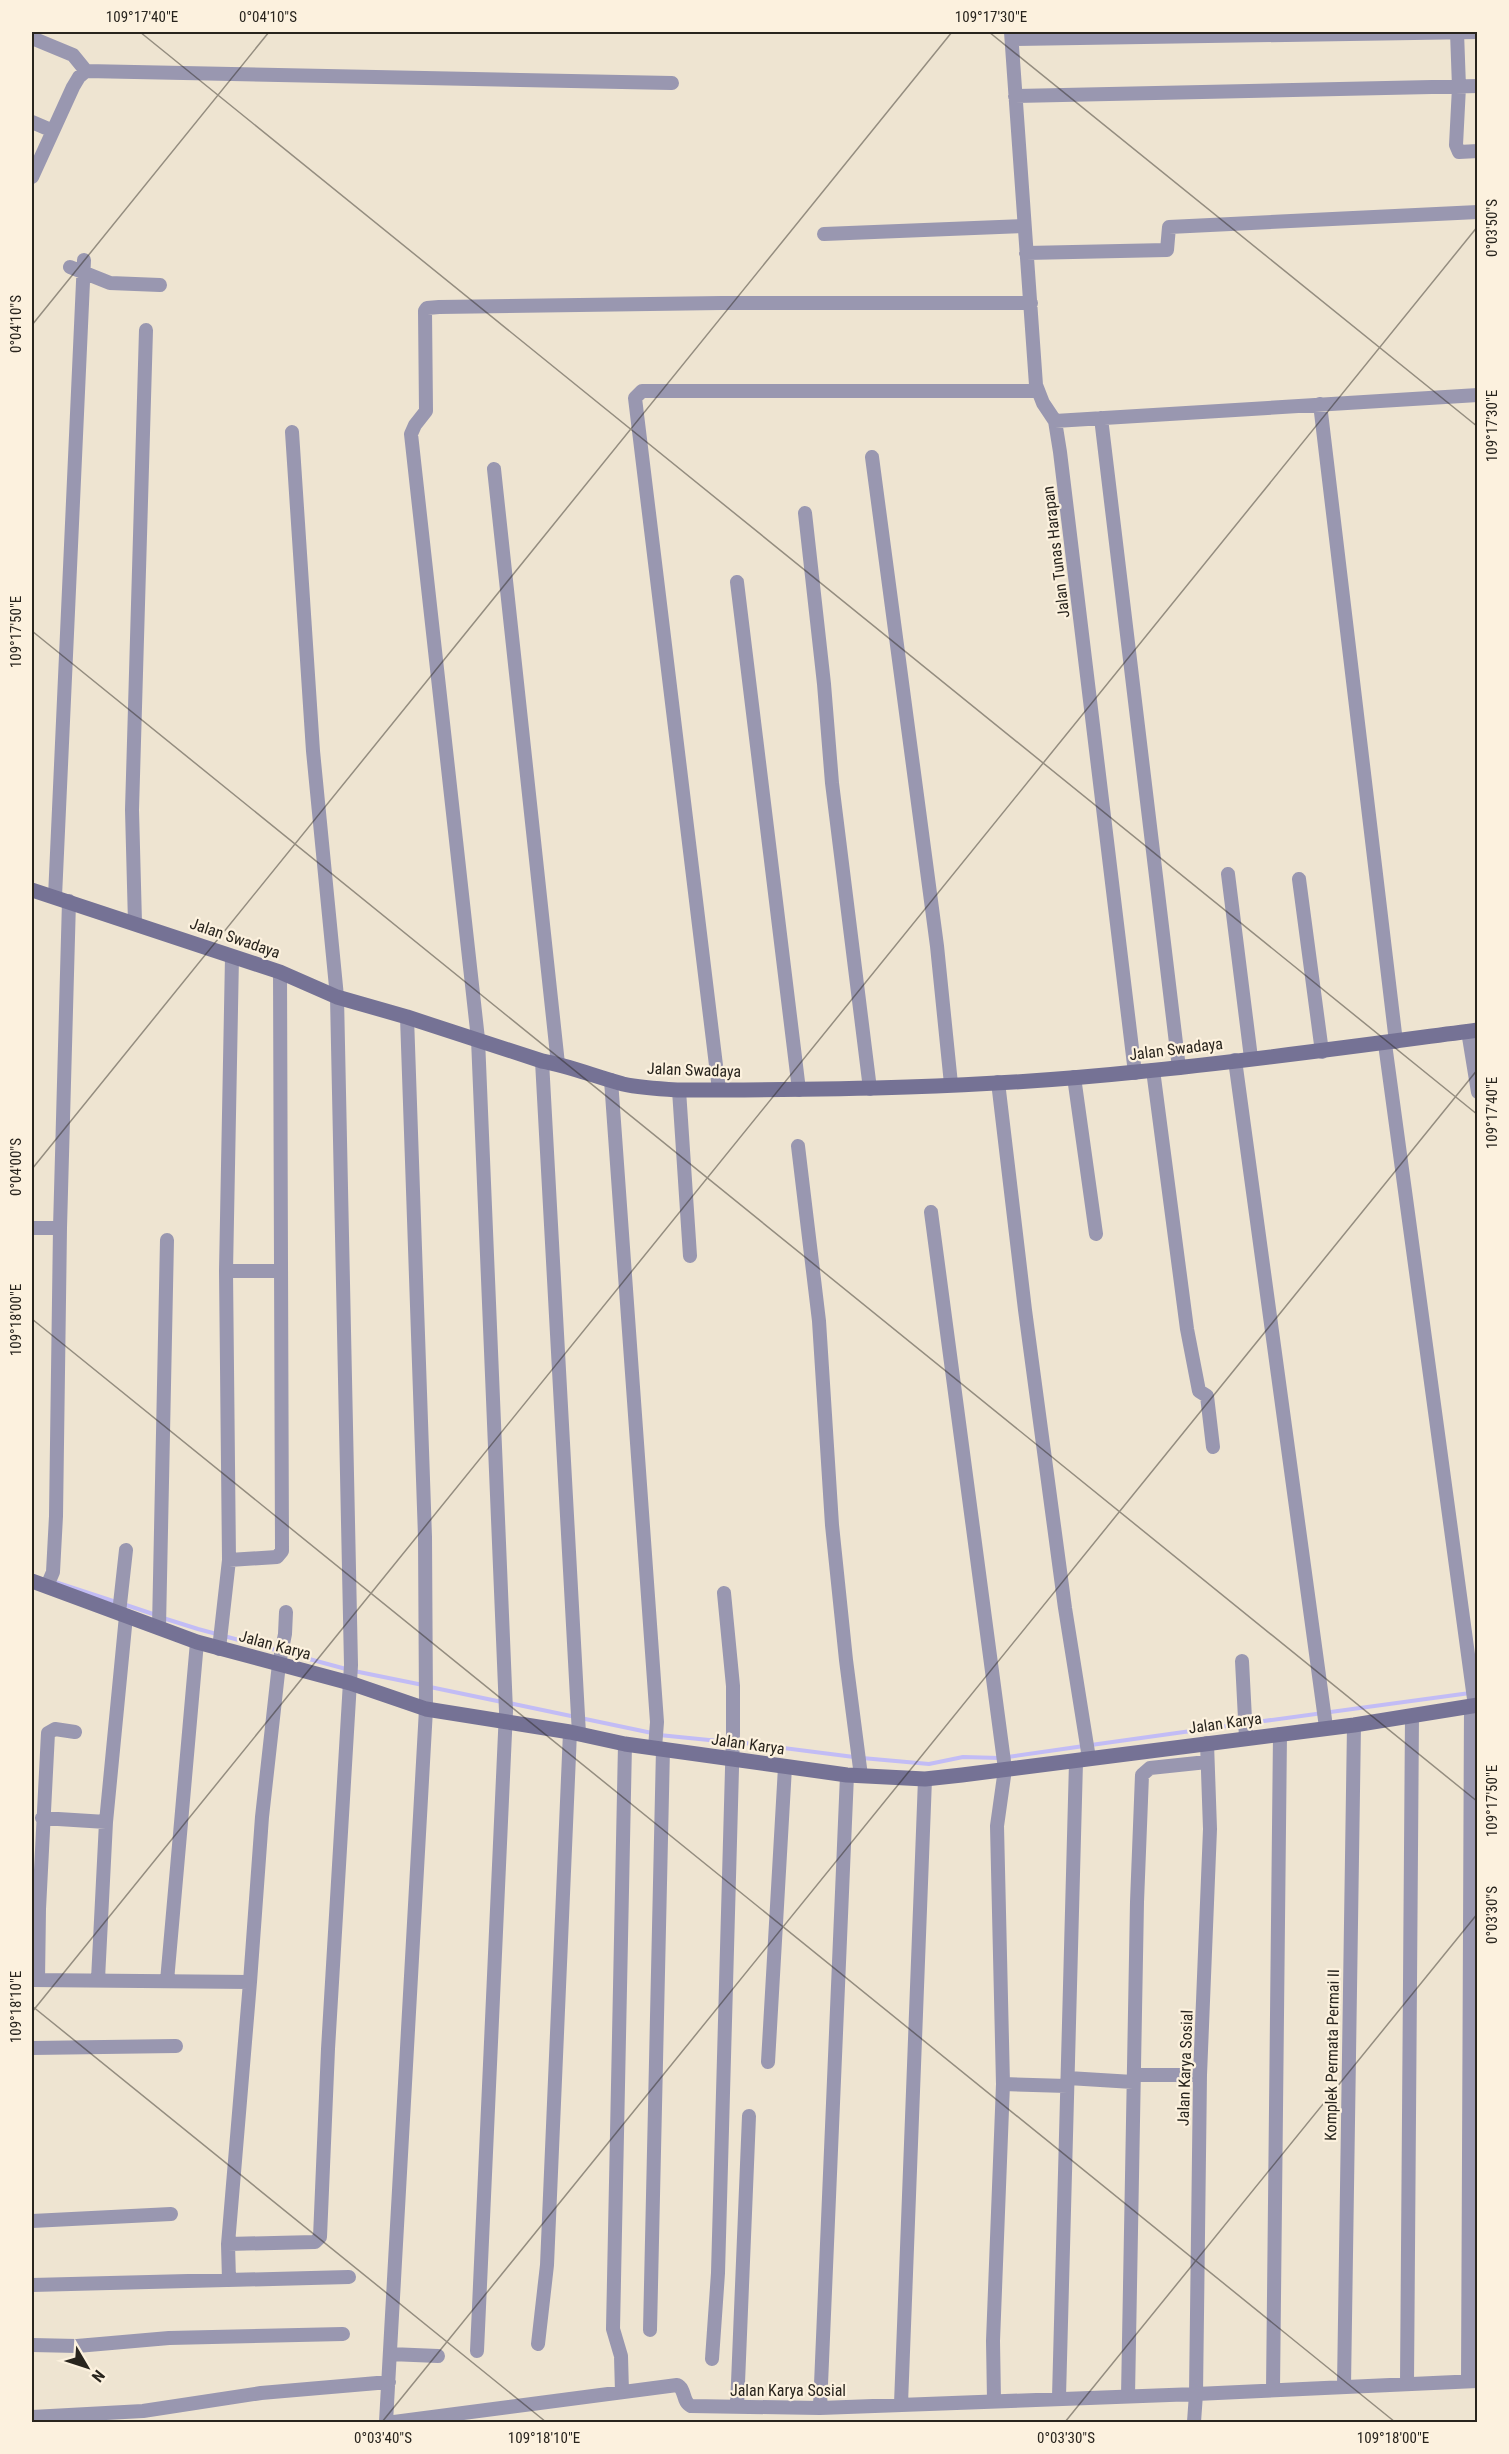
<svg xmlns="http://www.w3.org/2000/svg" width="1509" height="2454" font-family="'Roboto Condensed',sans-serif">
<rect width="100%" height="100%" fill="#eee4d1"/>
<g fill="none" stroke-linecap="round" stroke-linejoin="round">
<path stroke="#c2bcf5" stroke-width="4" d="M52 1581 116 1602
M123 1604 156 1615
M163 1618 198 1629 346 1669
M354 1671 423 1685
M430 1687 502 1702
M509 1703 652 1733
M1249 1723 1470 1693
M659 1735 729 1742
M737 1742 854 1757
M1091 1745 1241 1724
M1008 1757 1084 1746
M862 1758 929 1764 963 1757 1000 1758"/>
<path stroke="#9997b0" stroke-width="14" d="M1011 32 1036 385 1043 403 1055 421 1060 452 1135 1073
M1457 32 1459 87 1456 145 1459 152 1478 151
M32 38 73 55 86 71
M1012 39 1478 32
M1015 96 1478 86
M32 122 53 131
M32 177 73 87 79 77 86 71 672 83
M824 234 1023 226
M1026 253 1167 250 1169 227 1478 212
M70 267 110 283 160 285
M1320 404 1396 1042
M1101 418 1179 1068
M1055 421 1478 395
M872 457 937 946 951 1084
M494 469 558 1064
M805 513 824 684 832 783 870 1089
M737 582 799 1090
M1228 874 1251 1058
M1299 879 1322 1052
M55 897 84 260
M135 923 132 810 146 330
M1468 1031 1478 1092
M1385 1044 1475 1706
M1235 1060 1326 1727
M542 1061 579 1734
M1153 1070 1187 1329 1199 1391 1207 1396 1213 1447
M1074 1077 1096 1234
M611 1080 657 1722 655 1748
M998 1082 1025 1310 1065 1608 1088 1752 1086 1759
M679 1090 690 1256
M719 1090 635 398 642 391H1037
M798 1146 819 1321 832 1525 846 1660 861 1776
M931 1212 1005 1769 997 1826 1003 2084 993 2341 994 2400
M32 1228H60
M226 1271H281
M229 1560 277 1557 282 1551 280 972
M47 1586 53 1572 56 1516 60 1228 69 901
M286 1612 285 1634 279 1664 262 1817 250 1982 228 2244 315 2242 320 2237 328 2049 351 1665 337 997 313 751 292 432
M119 1613 126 1550
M159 1627 167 1240
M219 1649 229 1560 226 1271 232 957
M1242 1661 1246 1738
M42 1818 106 1822
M98 1979 106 1822 126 1616
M32 1980 250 1982
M38 1980 39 1909 48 1733 55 1729 75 1732
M167 1981 197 1642
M32 2048 176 2046
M768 2062 785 1767
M1134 2075H1200
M1068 2078 1133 2082
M1003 2084 1067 2086
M32 2221 171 2214
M228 2244 229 2280
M32 2285 349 2277
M650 2330 663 1749
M538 2344 547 2265 570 1732
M32 2345 77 2346 169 2338 343 2334
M477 2351 506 1711 478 1039 411 434 415 425 426 411 425 311 427 308 439 307 721 303H1031
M390 2354 438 2356
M712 2359 718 2273 733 1733V1686L724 1593
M1468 2381 1471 1706
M1407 2383 1412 1716
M1344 2386 1354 1725
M1273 2390 1280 1734
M622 2392 621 2356 613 2329 625 1744
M1128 2396 1137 1902 1142 1775 1150 1768 1207 1762
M1059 2397 1076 1762
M901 2404 925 1779
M737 2407 749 2116
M820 2408 847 1775
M32 2417 143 2411 261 2393 389 2382
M386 2422 426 1709 425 1537 407 1017
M394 2422 677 2385C686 2389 682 2402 691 2406L820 2408 1196 2394 1200 2075 1210 1829 1207 1743
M1194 2422 1196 2394 1477 2381"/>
<path stroke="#757295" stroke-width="15" d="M32 890 280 972 337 997 407 1017 542 1061C570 1066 596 1077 623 1084 641 1088 661 1089 679 1090 831 1090 984 1088 1136 1072 1250 1061 1364 1045 1478 1030
M32 1581 197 1642 350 1683 426 1709 570 1732 625 1744 847 1775 925 1779 962 1775 1354 1725 1478 1705"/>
</g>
<path fill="none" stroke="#28241d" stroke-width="1.5" stroke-opacity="0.45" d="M140 32 1478 1115M989 32 1478 427M32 325 269 32M32 631 1478 1802M32 1169 952 32M32 1319 1395 2422M32 2006 546 2422M32 2012 1478 226M382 2422 1478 1069M1065 2422 1478 1913"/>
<g text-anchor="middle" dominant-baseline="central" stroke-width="4.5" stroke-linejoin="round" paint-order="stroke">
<g font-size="16" fill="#28241d" stroke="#fcf1de">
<text transform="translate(1056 552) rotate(-97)">Jalan Tunas Harapan</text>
<text transform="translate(235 938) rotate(19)">Jalan Swadaya</text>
<text transform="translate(1176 1049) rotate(-7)">Jalan Swadaya</text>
<text transform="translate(694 1070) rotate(2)">Jalan Swadaya</text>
<text transform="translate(275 1645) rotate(15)">Jalan Karya</text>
<text transform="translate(1225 1723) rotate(-8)">Jalan Karya</text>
<text transform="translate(748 1744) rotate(8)">Jalan Karya</text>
<text transform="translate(1332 2055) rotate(-89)">Komplek Permata Permai II</text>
<text transform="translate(1185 2068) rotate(-88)">Jalan Karya Sosial</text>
<text x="788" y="2390">Jalan Karya Sosial</text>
</g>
</g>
<rect width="1509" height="2454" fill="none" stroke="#fcf1de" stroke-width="66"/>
<g transform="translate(87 2367) rotate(129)" stroke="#fcf1de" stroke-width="4.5" paint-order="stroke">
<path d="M0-4.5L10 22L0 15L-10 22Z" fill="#28241d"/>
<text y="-9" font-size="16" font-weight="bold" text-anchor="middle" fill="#28241d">N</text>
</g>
<rect x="33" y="33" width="1443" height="2388" fill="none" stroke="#28241d" stroke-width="2"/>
<g font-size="15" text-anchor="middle" fill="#28241d">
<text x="142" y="22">109°17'40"E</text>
<text x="268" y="22">0°04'10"S</text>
<text x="991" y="22">109°17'30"E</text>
<text transform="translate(1492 228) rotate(-90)" y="5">0°03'50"S</text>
<text transform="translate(16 324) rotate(-90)" y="5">0°04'10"S</text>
<text transform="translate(1492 426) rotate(-90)" y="5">109°17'30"E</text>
<text transform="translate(16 632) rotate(-90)" y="5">109°17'50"E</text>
<text transform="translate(1492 1113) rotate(-90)" y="5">109°17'40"E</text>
<text transform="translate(16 1167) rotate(-90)" y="5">0°04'00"S</text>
<text transform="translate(16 1320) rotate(-90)" y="5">109°18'00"E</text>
<text transform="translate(1492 1801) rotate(-90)" y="5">109°17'50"E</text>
<text transform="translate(1492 1915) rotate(-90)" y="5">0°03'30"S</text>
<text transform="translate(16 2007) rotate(-90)" y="5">109°18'10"E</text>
<text x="383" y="2443">0°03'40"S</text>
<text x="544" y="2443">109°18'10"E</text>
<text x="1066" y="2443">0°03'30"S</text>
<text x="1393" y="2443">109°18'00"E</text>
</g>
</svg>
